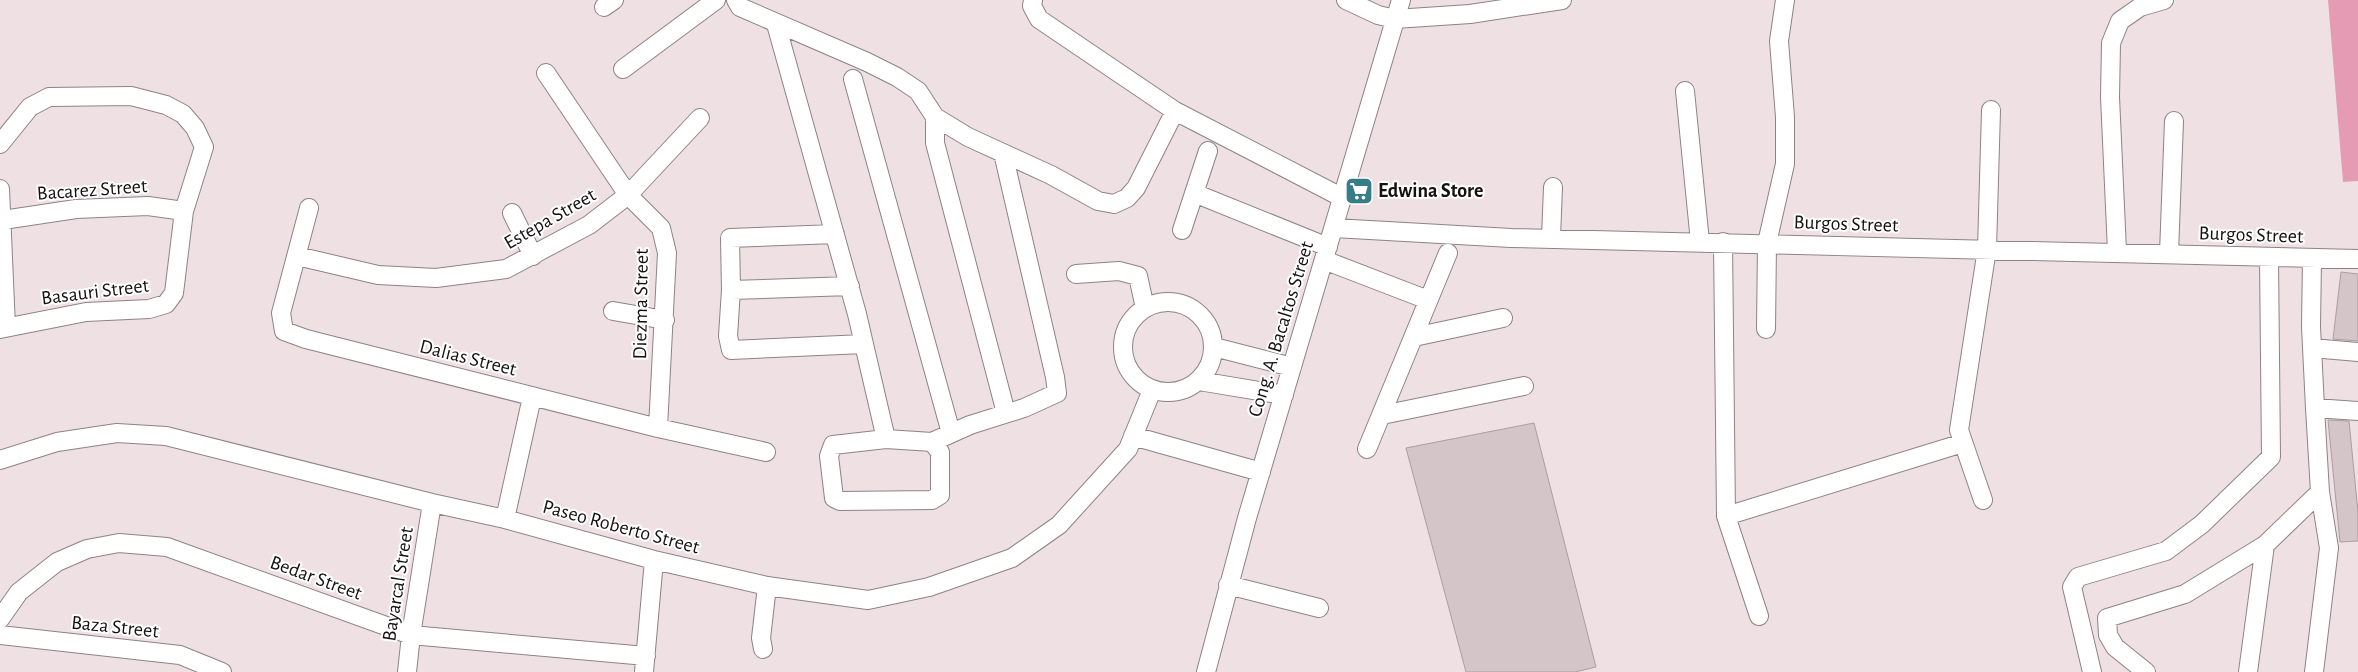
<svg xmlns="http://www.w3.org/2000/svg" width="2358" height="672" font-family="'Alegreya Sans',sans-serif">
<rect width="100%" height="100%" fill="#efe0e4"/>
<path fill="#e69bb5" d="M2328 0H2358V181L2343 182Z"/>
<path fill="#d4c5c9" stroke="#ab9da1" d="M2341 272 2358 274V341L2333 339Z
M2328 420 2349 421 2358 512V541L2340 542Z
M1534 423 1596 667 1575 672H1466L1406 448Z"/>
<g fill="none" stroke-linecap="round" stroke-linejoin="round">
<defs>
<path id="minor" d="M736 0 740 7 867 62 897 77 918 91 935 117 968 137 1051 175 1098 201 1114 204 1127 198 1136 188 1175 111
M1033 0 1032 6 1039 19 1175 111 1343 198
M1346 0 1378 15 1395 19 1470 14 1562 0
M604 7 614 0
M776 24 857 314 886 439
M623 69 716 0
M546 73 628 195 661 228 667 253 658 428
M853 79 951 433
M1685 91 1700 242
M935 117V143L1006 413
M0 144 30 107 49 97 131 96 166 105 183 114 195 128 204 147 184 211 174 293 166 304 149 309 86 312 0 329
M0 189 6 327
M1194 193 1328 247
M309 208 281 313 284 331 306 339 658 428 766 452
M512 213 533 256
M3 220 76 209 148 206 184 211
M1334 228 1511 238 2358 259
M1182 230 1208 151
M835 234 730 238 731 290 850 286
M1551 238 1553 187
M1723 242 1726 516 1759 616
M2117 251 2110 97 2111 43 2120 21 2140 7 2164 0
M2169 253 2174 121
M297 256 378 275 436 278 506 269 589 225 628 195 700 118
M2312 258 2311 327 2315 408 2320 492 2329 548 2314 672
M1324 260 1428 300
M1076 274 1119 271 1138 276 1145 308
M731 290 728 336 731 350 864 344
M1123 347a45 45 0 1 1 90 0a45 45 0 1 1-90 0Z
M613 311 665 320
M1766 329 1767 243 1785 164V117L1779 41 1785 0
M1414 337 1503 318
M1214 347 1292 367
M2312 348 2358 352
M1199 381 1284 395
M2315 408 2358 411
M1382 415 1524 386
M1133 436 1261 472
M932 442 940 452V495L932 500 840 501 834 498 829 456 833 445 886 439 932 442 970 425 1024 408 1057 393 1055 377 1003 153
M1367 449 1448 253
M0 460 57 442 117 433 166 436 432 503 505 519 654 560 767 586 868 600 929 587 1012 558 1059 525 1128 449 1152 390
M1983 500 1959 430 1987 249 1991 110
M1726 516 1963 443
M505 519 532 397
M1228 585 1319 608
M0 619 19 592 57 562 87 549 119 543 167 547 411 635 646 656
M0 635 180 655 222 672
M763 649 761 638 767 586
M407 672 411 635 432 503
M644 672 654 560
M1206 672 1247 518 1401 0
M2092 672 2072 587 2078 577 2166 551 2202 524 2271 457 2269 258
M2146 672 2115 647 2108 635 2107 618 2185 594 2265 545 2320 492
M2248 672 2265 545"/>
</defs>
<use href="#minor" stroke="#8f8286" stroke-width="20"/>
<use href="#minor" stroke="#fff" stroke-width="18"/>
</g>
<defs>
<symbol id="supermarket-square" viewBox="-11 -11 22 22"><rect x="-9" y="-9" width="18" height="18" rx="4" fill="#367d87" stroke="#fff"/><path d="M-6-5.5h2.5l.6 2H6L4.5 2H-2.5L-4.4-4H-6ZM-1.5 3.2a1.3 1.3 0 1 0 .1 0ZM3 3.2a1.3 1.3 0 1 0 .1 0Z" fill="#fff"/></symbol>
</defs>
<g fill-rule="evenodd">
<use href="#supermarket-square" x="1343" y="175" width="32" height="32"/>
</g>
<g text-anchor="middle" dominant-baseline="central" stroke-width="4" stroke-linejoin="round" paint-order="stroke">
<g font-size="20" fill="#151012" stroke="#fff">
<text transform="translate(92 190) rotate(-4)">Bacarez Street</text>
<text transform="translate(550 219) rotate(-30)">Estepa Street</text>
<text transform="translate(1846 224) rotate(2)">Burgos Street</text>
<text transform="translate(2251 235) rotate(2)">Burgos Street</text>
<text transform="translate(95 292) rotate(-7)">Basauri Street</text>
<text transform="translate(641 304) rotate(-89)">Diezma Street</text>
<text transform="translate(1281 329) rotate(-73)">Cong. A. Bacaltos Street</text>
<text transform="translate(468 358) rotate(14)">Dalias Street</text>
<text transform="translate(621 527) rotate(15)">Paseo Roberto Street</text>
<text transform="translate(316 578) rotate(20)">Bedar Street</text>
<text transform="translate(398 584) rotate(-81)">Bayarcal Street</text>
<text transform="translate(115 627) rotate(6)">Baza Street</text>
</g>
<g font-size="20" font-weight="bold" fill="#151012" stroke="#fff" text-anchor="start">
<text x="1378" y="191">Edwina Store</text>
</g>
</g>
</svg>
